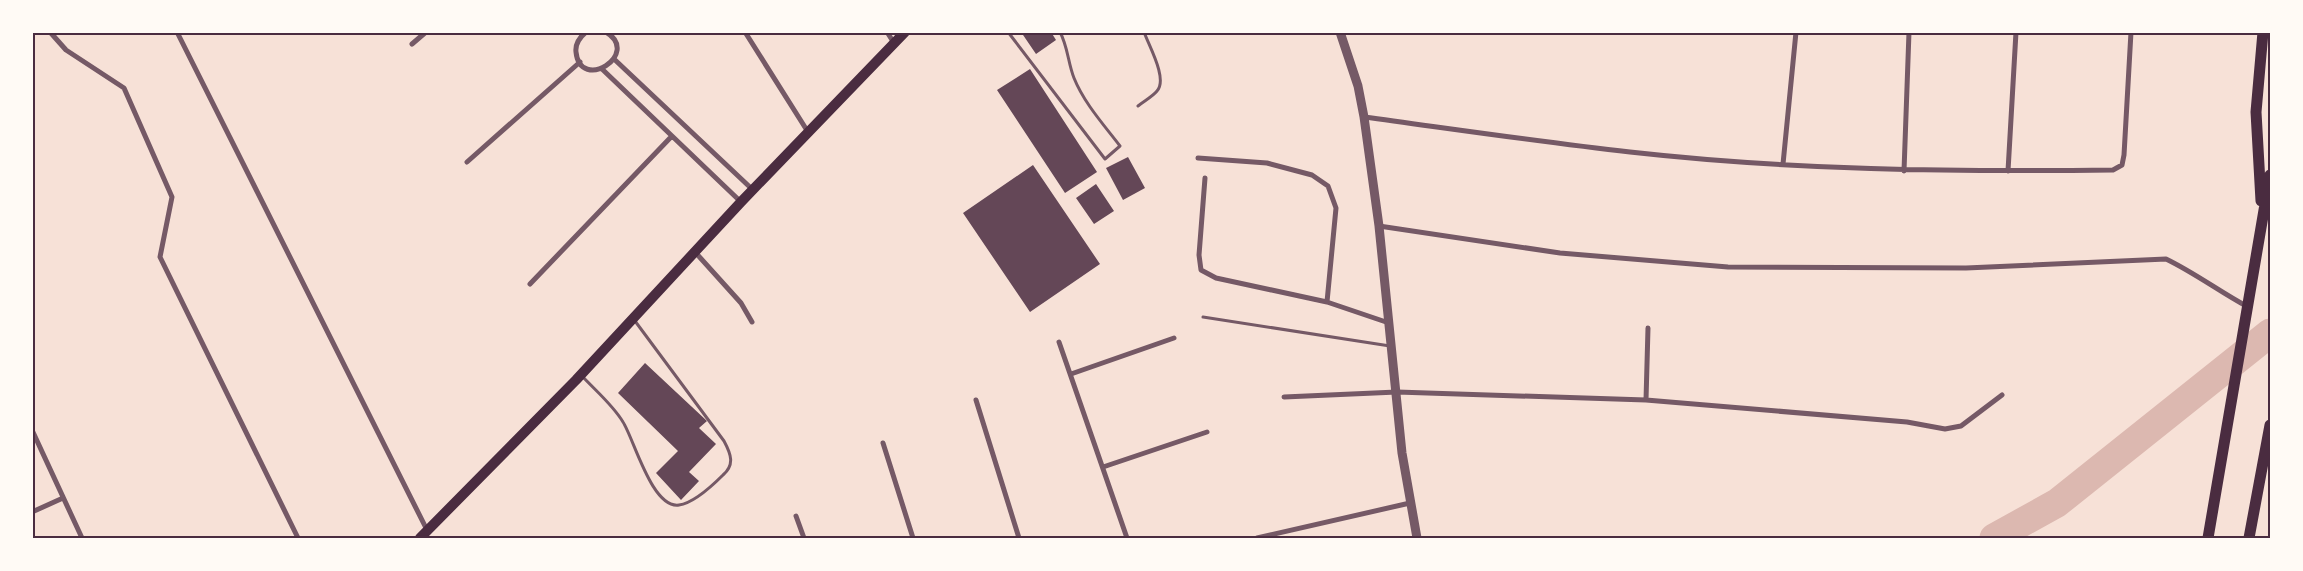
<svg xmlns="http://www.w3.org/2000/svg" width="2303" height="571" font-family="Helvetica,sans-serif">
<rect width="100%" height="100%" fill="#f7e1d7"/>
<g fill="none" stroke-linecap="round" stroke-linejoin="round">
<path stroke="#dcb8b0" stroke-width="29" d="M1994 538 2057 503 2270 333"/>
</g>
<path fill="#644757" d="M1021 32H1051L1056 40 1036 54Z
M1030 69 1097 172 1065 193 997 90Z
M1128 157 1145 188 1123 200 1106 168Z
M1033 165 1100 264 1030 312 963 213Z
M1096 184 1114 211 1094 224 1076 198Z
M645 363 707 421 699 428 716 444 689 472 699 481 681 500 656 473 678 451 618 393Z"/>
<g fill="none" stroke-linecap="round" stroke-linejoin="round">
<path stroke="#755966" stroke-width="3" d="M1008 32 1105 159 1120 146C1104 125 1084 103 1074 78 1068 63 1068 47 1060 32
M1138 106C1144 101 1152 97 1157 91 1168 79 1149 46 1144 32
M1203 317 1390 346
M582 376C596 391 613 405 623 422 634 439 652 509 679 505 694 503 712 486 723 475 735 465 731 454 724 441L635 321"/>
<path stroke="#755966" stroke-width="5" d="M50 32 66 50 124 88 172 197 160 257 298 538
M177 32 427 530
M586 32C579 38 575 44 576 52 580 93 642 54 606 32
M745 32 808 132
M887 32 894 43
M412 44 426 32
M614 59 753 190
M602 69 741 202
M1364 117C1453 129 1541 142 1630 152 1790 170 1951 172 2113 170L2122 165 2124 155 2131 32
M1198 158 1267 163 1312 175 1328 186 1336 208 1327 302 1389 323
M467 162 580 62
M1783 164 1796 32
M1904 171 1909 32
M2008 171 2016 32
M1205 178 1199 255 1201 270 1216 278 1327 302
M1379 226 1560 253 1728 267 1966 268 2166 259C2195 273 2220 292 2248 307
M695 252 741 303 752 322
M530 284 671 137
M1059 342 1127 538
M1071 374 1174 338
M1284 397 1397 392 1646 400 1907 422 1945 429 1961 426 2002 395
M976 400 1019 538
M1646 400 1648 328
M32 430 82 538
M883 443 913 538
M1103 467 1207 432
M32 512 63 498
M796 516 804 538
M1257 538 1410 503"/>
<path stroke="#755966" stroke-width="9" d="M1340 32 1358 86 1364 117 1379 226 1402 453 1417 538"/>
<path stroke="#4a2c40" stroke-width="10" d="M420 538 576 380 741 202 905 32"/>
<path stroke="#4a2c40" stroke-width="11" d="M2261 201 2256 112 2263 32
M2208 538 2270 175
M2249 538 2270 425"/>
</g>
<rect width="2303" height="571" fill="none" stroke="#fffaf5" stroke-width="68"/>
<rect x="34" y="34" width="2235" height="503" fill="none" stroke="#4a2c40" stroke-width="2"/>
</svg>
